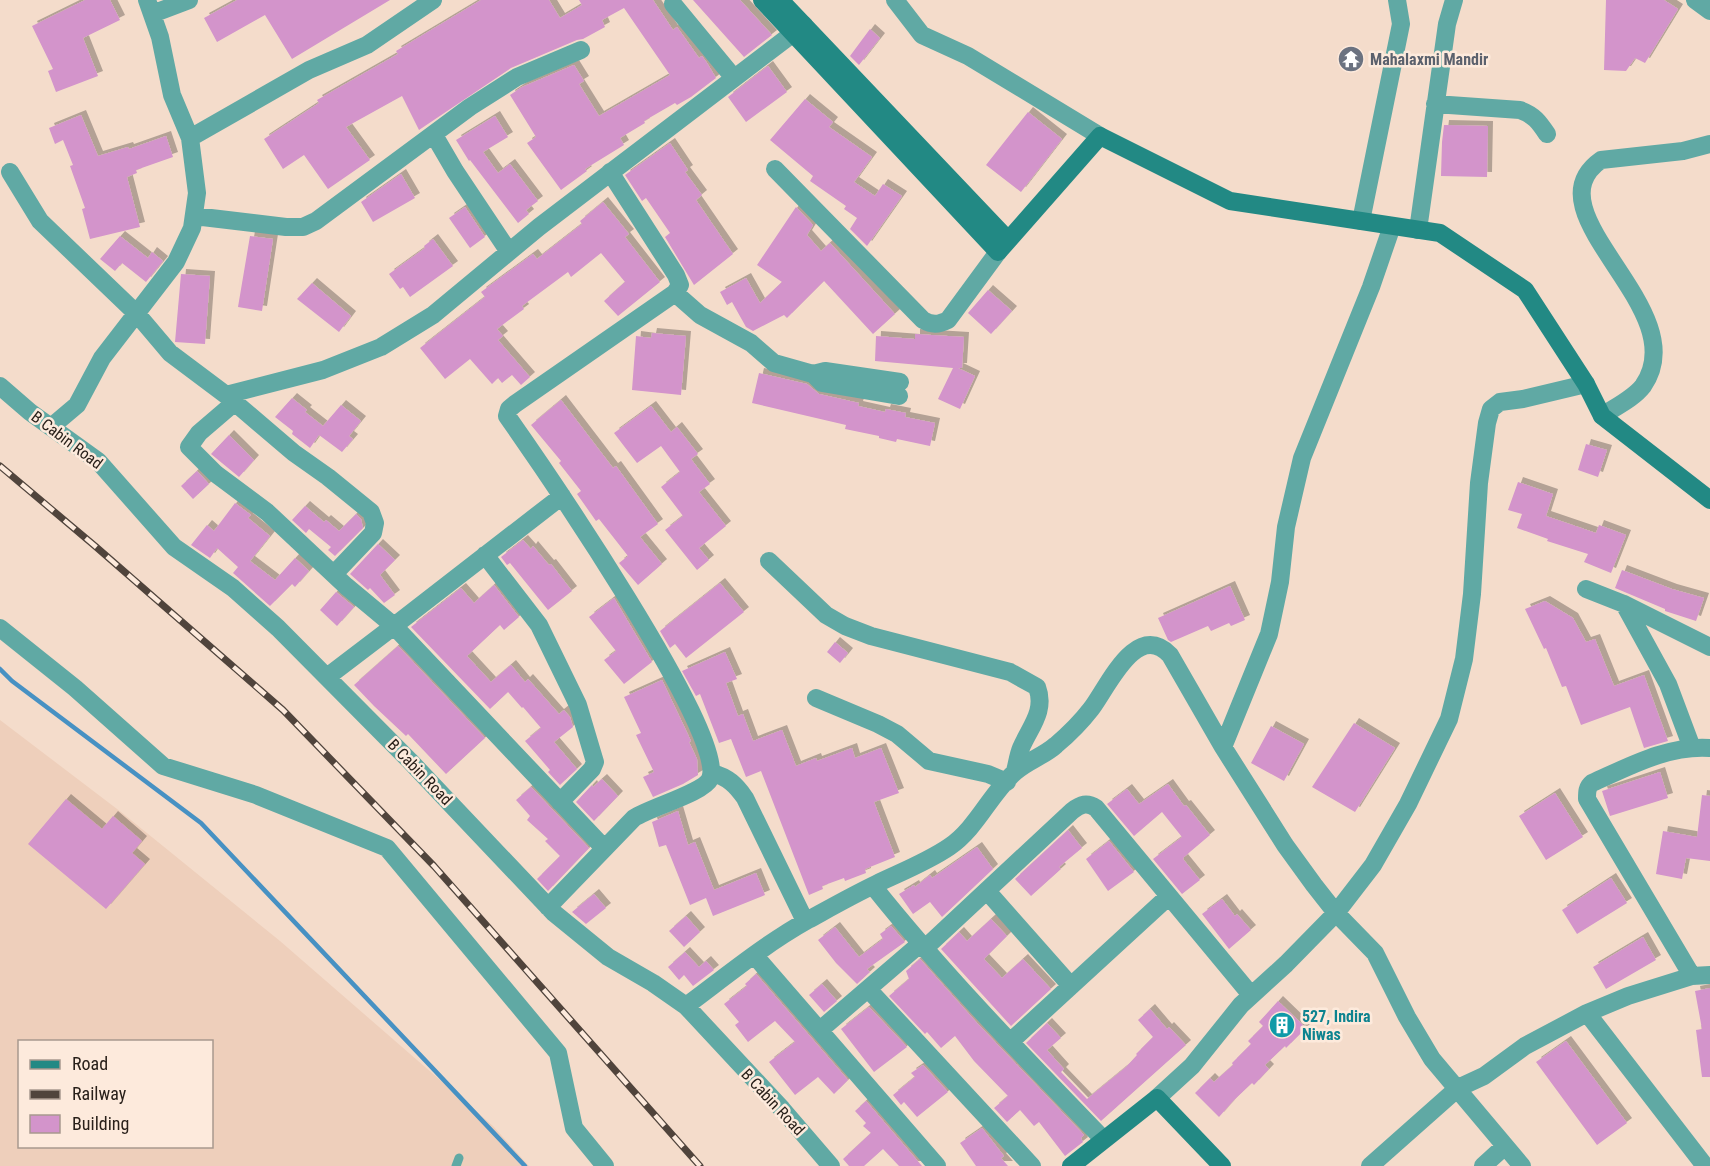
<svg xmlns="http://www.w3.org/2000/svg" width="1710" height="1166" font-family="'Roboto Condensed',sans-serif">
<defs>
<filter id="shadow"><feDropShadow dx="5" dy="-5" stdDeviation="0" flood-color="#0004"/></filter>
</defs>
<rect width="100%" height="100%" fill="#f4dccb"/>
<path fill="#eecfbb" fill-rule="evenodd" d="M0 720 121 812 280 941 493 1126 529 1166H0ZM20 1042H212V1146H20Z"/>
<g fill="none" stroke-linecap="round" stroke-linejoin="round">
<path stroke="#4791c3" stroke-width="4.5" d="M0 669 12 681 201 823 525 1166"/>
</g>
<path fill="#d394cb" filter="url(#shadow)" d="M85 0H110L120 20 83 38 98 76 56 92 48 71 53 69 32 26Z
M237 0H390L292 59 265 15 217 42 204 18Z
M481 0H549L560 18 582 5 579 0H653L673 30 677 27 699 58 702 56 707 63 716 78 691 97 677 105 675 103 644 121 645 123 620 138 624 145 585 169 587 171 561 190 527 143 536 137 510 95 522 87 574 65 584 81 579 84 599 116 670 75 624 8 602 20 605 27 583 39 577 40 511 68 419 130 402 96 346 127 370 160 328 189 304 155 283 169 264 139 319 103 317 100 398 54 396 51Z
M693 0H740L772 35 744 57Z
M1606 0H1664L1678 9 1645 63 1635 58 1626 71 1604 70Z
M870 29 880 38 859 65 850 56Z
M768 66 787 92 746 122 728 97Z
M805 99 833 122 829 127 872 157 854 182 875 196 883 184 902 196 867 246 850 229 857 218 844 209 846 206 810 181 813 176 770 140Z
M1028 112 1062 139 1021 192 986 165Z
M81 115 98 156 128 147 129 149 166 136 173 157 136 170 137 173 127 177 140 227 90 239 82 209 85 208 70 166 73 165 63 140 55 144 49 128Z
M495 116 508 137 483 152 498 173 510 164 538 201 526 210 529 214 518 223 470 160 469 161 456 140Z
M1444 125 1488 126 1487 177 1441 176 1442 142Z
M670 143 688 170 685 172 702 195 696 200 733 254 694 285 665 237 670 233 646 198 642 201 625 175Z
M401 174 415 198 373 222 361 202Z
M603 202 629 234 625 237 660 282 618 316 604 301 625 282 601 253 571 277 568 272 522 306 524 309 497 329 503 336 498 340 530 377 521 385 512 375 502 383 498 378 492 384 470 359 445 379 420 348 485 297 481 292 533 254 537 259 582 224 580 221Z
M465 207 485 237 470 248 449 218Z
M796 207 813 225 807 235 821 251 830 243 895 314 873 334 824 281 787 318 784 315 753 331 746 327 732 302 727 305 720 292 746 278 760 303 782 282 757 265Z
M120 236 148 258 152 252 163 261 146 282 122 263 115 271 100 259Z
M250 236 273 239 262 311 238 307Z
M433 239 453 266 410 297 403 287 400 289 389 274 425 248 424 246Z
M181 274 210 276 205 344 175 342Z
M312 283 351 316 339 332 297 299Z
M988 290 1012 311 991 334 968 313Z
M652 333 686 336 681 395 632 390 636 336 651 338Z
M915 334 964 337 962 368H958L975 376 960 409 938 399 953 368 875 361 876 336 915 339Z
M759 373 807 384 819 394 859 403 858 406 885 412 886 409 906 413 905 417 935 423 930 446 897 439 896 442 879 438V436L845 429 846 425 752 403Z
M292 398 307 410 305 412 323 426 341 405 361 421 349 436 353 439 342 452 319 435 310 448 292 434 293 431 275 417Z
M561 400 613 468 616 466 658 524 640 537 662 564 638 585 619 563 628 556 599 519 596 521 577 494 581 491 559 463 561 461 531 425Z
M651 406 671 432 677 427 698 454 691 459 710 484 699 492 726 526 699 548 709 560 697 570 665 530 683 516 661 487 680 472 661 446 637 463 614 433Z
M229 435 254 460 239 477 211 454Z
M1586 444 1607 450 1598 477 1578 470Z
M197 471 209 484 193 499 181 486Z
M1518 482 1553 494 1546 516 1596 533 1599 525 1626 535 1611 573 1584 562 1588 554 1547 541 1548 539 1517 528 1522 514 1508 510Z
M235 503 251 515 248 518 270 536 250 561 275 580 295 558 309 571 295 587 292 584 270 606 233 573 238 567 217 548 210 558 191 545 207 525 214 531Z
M305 506 324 522 326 520 339 531 356 514 361 519 363 528 335 556 328 550 331 547 309 529 306 533 292 520Z
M523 540 531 549 533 546 549 565 551 564 572 591 548 610 510 563 507 565 501 557Z
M378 544 395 560 380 575 395 595 384 603 370 588 368 590 350 574Z
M1622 570 1672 589 1704 598 1696 621 1665 611V609L1615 588Z
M720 583 744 612 686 658 675 644 670 648 660 631Z
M494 585 519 617 504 630 500 625 467 656 491 682 511 665 525 682 528 679 559 714 564 710 570 717 573 727 554 742 577 769 560 785 548 772 550 770 525 741 541 728 523 707 522 708 508 692 490 709 411 627 461 588 474 603Z
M1230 586 1245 620 1231 626 1229 623 1211 631 1208 626 1171 642 1168 640 1158 618Z
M336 592 354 607 337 626 320 610Z
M614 598 652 662 624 684 604 660 616 651 589 617Z
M1545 601 1573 618 1586 642 1595 639 1614 686 1644 675 1668 741 1644 748 1630 707 1581 725 1566 686 1562 687 1546 648 1544 649 1525 609Z
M835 642 848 653 840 663 827 652Z
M398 646 485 738 446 774 408 734 406 736 374 706 354 685Z
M725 652 737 679 726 683 738 716 743 714 753 741 782 730 796 766 816 758 817 761 852 748 855 758 881 748 899 793 874 802 895 857 865 869 866 873 845 881 844 878 822 886 823 889 809 895 761 771 746 777 731 739 719 743 700 694 696 696 682 671Z
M662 680 691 741 689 742 697 759 698 775 683 784 653 797 643 777 654 772 636 735 641 733 624 697Z
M1354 723 1395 748 1355 812 1312 787Z
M1271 726 1304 744 1284 781 1251 763Z
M1660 772 1668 798 1610 816 1602 791Z
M602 779 618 796 594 821 576 802 592 785 593 787Z
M1168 784 1184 806 1186 805 1210 835 1184 857 1183 859 1200 880 1182 894 1153 859 1182 837 1162 812 1134 836 1107 804 1127 789 1139 804Z
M531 787 589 848 548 891 537 879 560 856 545 841 548 839 527 820 530 816 516 800Z
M1555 793 1583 837 1546 860 1519 816Z
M1702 795 1710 796V861L1686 858 1682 879 1656 874 1663 831 1697 837Z
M66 799 102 829 113 816 142 841 132 853 145 864 106 909 28 844Z
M678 811 688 845 695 842 714 890 756 873 765 895 713 916 706 898 690 905 666 845 659 847 652 822Z
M1068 830 1082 848 1059 867 1061 869 1031 896 1015 879Z
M1109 841 1134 872 1108 891 1086 859Z
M977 847 993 869 942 917 930 902 913 914 899 894 914 885 915 887 930 875 932 878Z
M1611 878 1627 903 1577 934 1562 910Z
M594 894 606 908 586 924 572 912Z
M1222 899 1235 916 1237 914 1251 930 1229 949 1202 914Z
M686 916 700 932 684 947 669 931Z
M991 919 1007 936 984 959 1002 978 1023 959 1051 989 1011 1026 941 949 959 932 967 941Z
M891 926 905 942 867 969 870 972 857 984 836 963 818 940 835 927 859 957 883 939 880 934Z
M1643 937 1656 960 1606 989 1593 967Z
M685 952 699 967 706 961 714 970 693 986 684 975 679 980 668 967Z
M920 959 977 1023 1084 1135 1081 1138 1083 1142 1065 1156 1039 1122 1034 1126 1020 1110 1007 1122 994 1108 1008 1096 974 1061 955 1036 941 1048 927 1032 925 1034 889 996 909 979 906 971Z
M756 974 848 1080 834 1094 818 1077 795 1095 769 1062 795 1042 775 1021 748 1042 735 1025 739 1022 724 1004 747 986 745 984Z
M822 984 837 1001 824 1012 809 995Z
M1710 988V1077H1702L1696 1030 1702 1029 1695 991Z
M1278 1001 1306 1028 1286 1048 1285 1046 1265 1065 1269 1069 1254 1085 1252 1083 1233 1101 1219 1117 1195 1093 1210 1078 1214 1082 1233 1065 1232 1063 1251 1044 1248 1041 1263 1026 1259 1022Z
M869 1007 907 1047 874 1072 841 1029Z
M1150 1009 1167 1029 1169 1027 1186 1045 1101 1121 1026 1043 1047 1023 1061 1038 1047 1050 1064 1069 1061 1072 1087 1099 1126 1067 1137 1055 1136 1054 1153 1037 1138 1020Z
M1566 1041 1627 1123 1597 1145 1536 1062Z
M923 1065 948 1092 917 1117 904 1102 901 1105 893 1095 915 1077 911 1073Z
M866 1101 922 1166H899L883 1149 864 1166H849L843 1159 871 1133 863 1126 866 1123 855 1111Z
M982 1128 1004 1156 1001 1158 1008 1166H976L960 1143Z"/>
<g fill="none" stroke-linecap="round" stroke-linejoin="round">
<path stroke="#60a9a4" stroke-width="9" d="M456 1166 459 1158"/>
<path stroke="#60a9a4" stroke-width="18" d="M895 0 922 35 968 56 1100 136
M1695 0 1710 11
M673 4 734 78
M152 14 189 0
M1435 104 1520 110C1534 115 1539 122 1547 134
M434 135 455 171 509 252
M190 138 309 70 367 45 433 0
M775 169 923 320C932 325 938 325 948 320L998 252
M10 172 40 221 137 314 170 353 226 395 294 453 328 477 371 512 375 523 373 533 334 574
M194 216 286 227H303L316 221 470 107 517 77 581 50
M1361 221 1401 24 1397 0
M1392 226 1371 287 1302 458 1286 527 1280 582 1269 634 1223 747 1285 845 1314 885 1336 913 1375 953 1407 1017 1432 1059 1522 1166
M1418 230 1447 24 1454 0
M675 293 700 315 751 343 774 363 813 374
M0 386 30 412 98 461 174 547 233 588 278 628 410 761 554 913 608 957 653 983 686 1006 782 1109 831 1166
M226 395 323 370 381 347 433 315 539 227 804 25
M899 396 822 383 813 374 825 371 900 382
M234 403 199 433 189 447 216 474 267 512 346 586 394 626 327 677
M1602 416C1615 407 1633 399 1643 386 1697 309 1526 213 1601 160L1683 151 1710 144
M51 427 77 405 102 358 176 262 192 228 197 193 190 138 172 95 160 37 147 0
M562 496 394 626 604 848
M485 555 539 625 578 705 595 762 592 769 560 802
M769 561 826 615 845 626 871 636 1010 672 1037 687C1046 711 1030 727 1021 748 1018 755 1017 764 1015 771
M1586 589 1624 604 1710 647
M1624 604 1668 684 1692 748
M0 628 75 688 163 766 256 795 387 848 558 1053 574 1128 605 1166
M816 698 878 724 897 734 929 761 988 774 1007 782
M712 773C728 777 736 785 745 798L805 921
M873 886C944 975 1024 1057 1103 1139
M987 891 1071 986
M548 907 634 818C651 807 703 793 710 779 729 737 540 463 507 416L509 409 515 404 675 293 680 285 676 275 610 172
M924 949 1072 811C1081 804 1087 802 1096 808L1251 995
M755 956 937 1166
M1692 976 1587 799C1587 792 1587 787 1592 783 1630 766 1668 745 1710 748
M868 989 1032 1166
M686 1006C725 977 765 944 808 920 830 908 853 895 876 884 901 872 927 862 949 847 977 828 990 794 1015 772 1027 761 1044 756 1056 745 1069 734 1081 722 1091 709 1108 687 1136 620 1170 655L1223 747
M1587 1013 1705 1166
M820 1030 920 944
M1010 1042 1169 896
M1157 1098 1192 1066 1241 1005 1286 964 1336 913 1373 865 1408 804 1449 719 1464 659 1472 594 1479 483 1487 423 1491 409 1500 402 1523 399 1586 384
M1370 1166 1458 1088 1484 1076 1525 1046 1587 1013 1628 996 1692 976 1710 975
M1483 1166 1505 1146"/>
<path stroke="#228984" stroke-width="18" d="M762 0 998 252 1100 136 1230 201 1440 233 1525 290 1586 384 1602 416 1710 500
M780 0 1008 240
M1071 1166 1157 1098 1222 1166"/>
<defs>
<path id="rail" d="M0 466 95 546 283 710 434 866 700 1166"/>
</defs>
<use href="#rail" stroke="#50443c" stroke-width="7"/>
<use href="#rail" stroke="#fdeadc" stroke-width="4.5" stroke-dasharray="14" stroke-linecap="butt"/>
</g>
<defs>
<symbol id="temple-disc" viewBox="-11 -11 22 22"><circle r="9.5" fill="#6b7280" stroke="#fdeadc"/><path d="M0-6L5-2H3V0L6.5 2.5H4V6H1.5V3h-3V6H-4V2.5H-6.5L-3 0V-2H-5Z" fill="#fff"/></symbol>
<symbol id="building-disc" viewBox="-11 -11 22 22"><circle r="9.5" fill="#0f9aa8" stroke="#fdeadc"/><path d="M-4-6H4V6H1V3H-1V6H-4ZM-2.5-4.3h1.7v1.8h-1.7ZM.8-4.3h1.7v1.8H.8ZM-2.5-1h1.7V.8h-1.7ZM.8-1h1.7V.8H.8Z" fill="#fff"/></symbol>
</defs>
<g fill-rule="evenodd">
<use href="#temple-disc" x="1336" y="44" width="30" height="30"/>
<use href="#building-disc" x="1267" y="1010" width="30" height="30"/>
</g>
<g text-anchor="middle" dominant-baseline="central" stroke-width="5" stroke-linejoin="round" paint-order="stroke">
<g font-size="16" font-weight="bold" fill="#5b616d" stroke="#fdeadc" text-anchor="start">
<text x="1370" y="59">Mahalaxmi Mandir</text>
</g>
<g font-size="16" fill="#29201a" stroke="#fdeadc">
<text transform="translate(67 440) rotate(37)">B Cabin Road</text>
<text transform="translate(420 772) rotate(46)">B Cabin Road</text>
<text transform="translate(773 1102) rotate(47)">B Cabin Road</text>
</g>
<g font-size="16" font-weight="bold" fill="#0d838f" stroke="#fdeadc" text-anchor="start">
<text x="1302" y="1016">527, Indira<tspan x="1302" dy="18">Niwas</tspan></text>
</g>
</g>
<rect x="18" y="1040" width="195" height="108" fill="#fdeadc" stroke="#a8998e" stroke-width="1.5"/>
<rect x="30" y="1060" width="30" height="9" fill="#228984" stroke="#a8998e" stroke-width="1.5"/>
<text x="72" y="1070" font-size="18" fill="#29201a">Road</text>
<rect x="30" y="1090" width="30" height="9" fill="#50443c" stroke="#a8998e" stroke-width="1.5"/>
<text x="72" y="1100" font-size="18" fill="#29201a">Railway</text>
<rect x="30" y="1115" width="30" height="18" fill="#d394cb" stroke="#a8998e" stroke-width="1.5"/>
<text x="72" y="1130" font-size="18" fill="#29201a">Building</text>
</svg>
